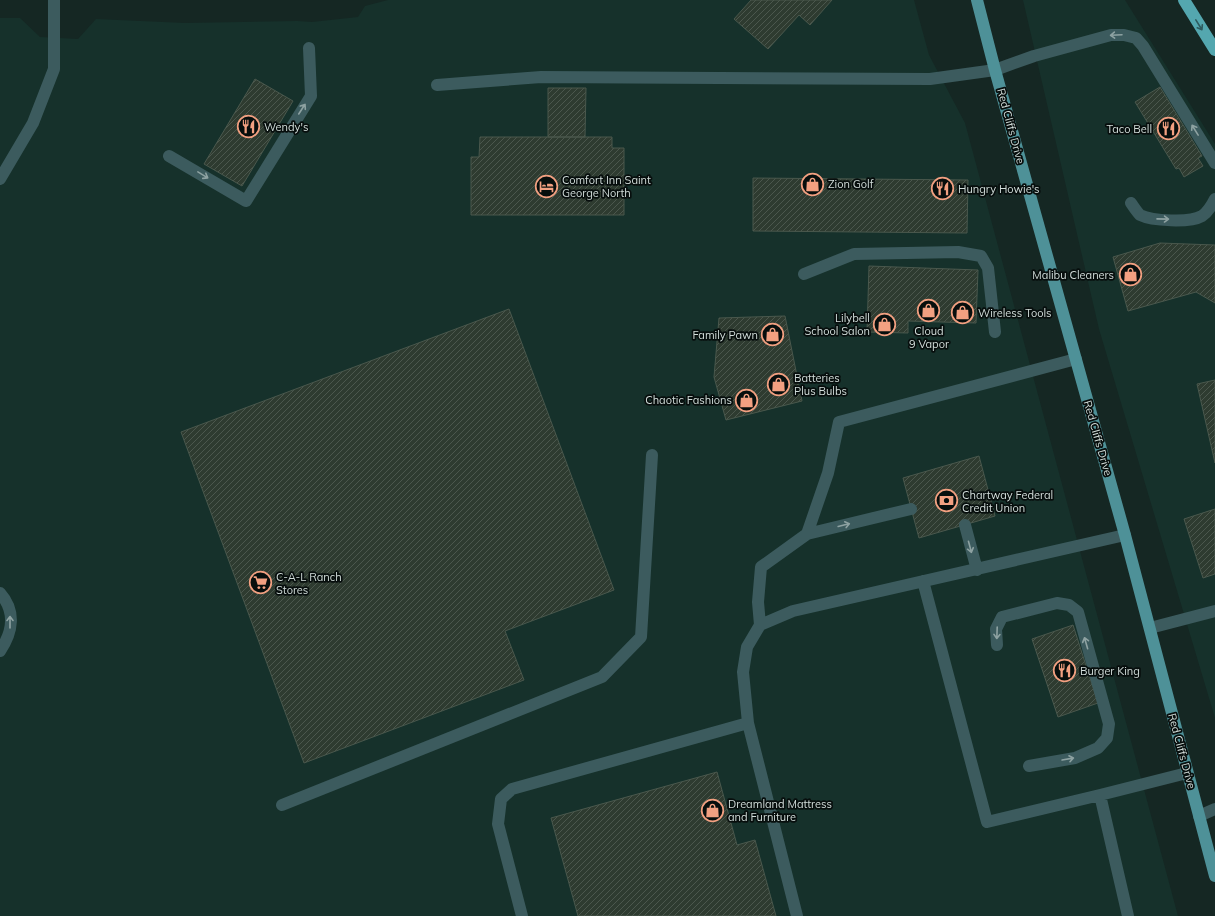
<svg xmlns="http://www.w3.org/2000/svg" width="1215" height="916" font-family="Mulish,sans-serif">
<defs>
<pattern id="building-hatch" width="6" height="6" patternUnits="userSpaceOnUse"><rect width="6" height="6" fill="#2e3b30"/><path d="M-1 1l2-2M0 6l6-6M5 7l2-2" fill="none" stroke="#4b574d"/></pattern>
</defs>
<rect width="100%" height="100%" fill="#152723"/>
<path fill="#16312b" d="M388 0H914L929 55 965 123 1178 916H0V18H20L40 37 78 39 96 19 185 23 297 21 312 22 358 17 365 6Z
M1023 0H1125L1215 144V718L1099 329Z"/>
<path fill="url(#building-hatch)" stroke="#4a584d" d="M751 0H832L810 25 799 15 768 49 734 19Z
M255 79 293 101 242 186 204 164Z
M1160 87 1202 156 1198 158 1203 166 1184 177 1179 168 1176 169 1135 102Z
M548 88H586L585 137H548Z
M480 137H612V148H624V215H471V157H479Z
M753 178 968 180 967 233 753 231Z
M1160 243 1215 245V303L1196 292 1128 311 1113 257Z
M869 266 978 270 976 323 908 321V333L867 332Z
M509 309 614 590 505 631 524 680 304 763 181 432Z
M785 316 802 401 726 420 714 377 719 318Z
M1215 380V463L1197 384Z
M979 456 995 516 919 538 903 478Z
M1215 509V574L1203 578 1184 519Z
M1073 625 1098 703 1058 717 1032 639Z
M717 772 737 845 755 840 776 916H578L551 818Z"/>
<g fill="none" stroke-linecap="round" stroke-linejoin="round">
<path stroke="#3c5b5e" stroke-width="12" d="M437 85 541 77 930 79 995 70 1034 56 1111 35H1124L1136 38 1143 46 1215 163
M169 156 246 201 311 96 309 48
M1131 203C1133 206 1137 212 1140 215 1152 221 1190 223 1202 216 1208 212 1212 205 1215 199
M804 274 854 254 958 252 981 256 988 268 995 332
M965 525 977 570
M807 534 911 509
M923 581 987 822 1100 795 1187 773
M760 625 758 602 761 567 807 534 828 473 839 422 1076 359
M1150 628 1215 611
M997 645 996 629 1002 617 1057 603 1069 605 1078 612 1109 724 1107 738 1098 748 1075 758 1029 766
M1100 795 1128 916
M282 805 602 677 641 637 652 455
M1199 816 1215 809
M522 916 498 824 501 799 512 789 748 723
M797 916 748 723 743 672 747 647 760 625 793 611 1125 535"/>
<path stroke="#3c5b5e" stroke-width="12" d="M0 179 33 123 54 69V0
M0 593C16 611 13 632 0 651"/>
<path stroke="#4e9198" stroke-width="12" d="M977 0 995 70 1125 535 1215 876"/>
<path stroke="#54a7af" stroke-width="12" d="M1184 0 1215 50"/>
</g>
<defs><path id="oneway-shaft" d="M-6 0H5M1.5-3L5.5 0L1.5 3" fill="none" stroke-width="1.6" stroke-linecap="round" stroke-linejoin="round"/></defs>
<use stroke="#2e5a5e" href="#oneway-shaft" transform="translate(1199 25) rotate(58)"/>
<g stroke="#8ea2a2">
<use href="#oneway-shaft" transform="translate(1116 35) rotate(177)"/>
<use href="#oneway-shaft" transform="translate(302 109) rotate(-57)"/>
<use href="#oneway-shaft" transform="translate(1195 130) rotate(-122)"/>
<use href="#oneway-shaft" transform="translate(203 175) rotate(31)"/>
<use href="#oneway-shaft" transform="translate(1163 219) rotate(1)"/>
<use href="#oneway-shaft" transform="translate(844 525) rotate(-14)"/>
<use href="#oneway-shaft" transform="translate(970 547) rotate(75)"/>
<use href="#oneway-shaft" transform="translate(10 622) rotate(-90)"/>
<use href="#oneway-shaft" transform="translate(997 633) rotate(92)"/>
<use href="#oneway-shaft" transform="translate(1086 643) rotate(-106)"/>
<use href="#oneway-shaft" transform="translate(1068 759) rotate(-10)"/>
</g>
<defs>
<symbol id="restaurant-ring" viewBox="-11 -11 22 22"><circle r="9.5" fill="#070e0d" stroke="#f2a081" stroke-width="1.5"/><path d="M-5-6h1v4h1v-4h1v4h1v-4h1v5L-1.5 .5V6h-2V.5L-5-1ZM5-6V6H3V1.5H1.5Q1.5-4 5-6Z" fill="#f2a081"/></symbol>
<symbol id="shop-ring" viewBox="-11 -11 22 22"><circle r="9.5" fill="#070e0d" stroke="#f2a081" stroke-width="1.5"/><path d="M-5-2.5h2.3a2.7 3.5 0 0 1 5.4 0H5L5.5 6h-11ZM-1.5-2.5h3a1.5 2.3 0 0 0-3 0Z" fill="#f2a081"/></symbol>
<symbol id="hotel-ring" viewBox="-11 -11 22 22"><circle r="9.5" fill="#070e0d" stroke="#f2a081" stroke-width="1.5"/><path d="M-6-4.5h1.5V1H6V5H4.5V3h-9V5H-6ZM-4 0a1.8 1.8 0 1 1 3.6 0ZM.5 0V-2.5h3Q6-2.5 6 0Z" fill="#f2a081"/></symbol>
<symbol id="bank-ring" viewBox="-11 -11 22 22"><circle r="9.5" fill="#070e0d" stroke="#f2a081" stroke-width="1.5"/><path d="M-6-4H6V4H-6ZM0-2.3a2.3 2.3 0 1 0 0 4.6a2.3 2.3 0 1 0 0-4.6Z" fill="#f2a081"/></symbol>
<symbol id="supermarket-ring" viewBox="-11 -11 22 22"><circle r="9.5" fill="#070e0d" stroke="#f2a081" stroke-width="1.5"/><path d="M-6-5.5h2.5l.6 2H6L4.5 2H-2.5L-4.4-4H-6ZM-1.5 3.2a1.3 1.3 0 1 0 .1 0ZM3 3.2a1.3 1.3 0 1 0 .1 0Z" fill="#f2a081"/></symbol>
</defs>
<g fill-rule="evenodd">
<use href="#restaurant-ring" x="236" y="114" width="25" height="25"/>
<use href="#restaurant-ring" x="1156" y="116" width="25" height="25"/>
<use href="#shop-ring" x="800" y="172" width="25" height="25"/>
<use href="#hotel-ring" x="534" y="174" width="25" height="25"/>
<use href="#restaurant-ring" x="930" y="176" width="25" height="25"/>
<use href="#shop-ring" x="1118" y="262" width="25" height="25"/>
<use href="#shop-ring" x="916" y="298" width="25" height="25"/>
<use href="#shop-ring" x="950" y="300" width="25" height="25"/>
<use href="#shop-ring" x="872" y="312" width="25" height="25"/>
<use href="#shop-ring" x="760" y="322" width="25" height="25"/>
<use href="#shop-ring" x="766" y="372" width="25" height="25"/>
<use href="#shop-ring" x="734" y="388" width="25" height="25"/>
<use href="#bank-ring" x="934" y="488" width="25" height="25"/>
<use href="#supermarket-ring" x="248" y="570" width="25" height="25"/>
<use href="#restaurant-ring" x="1052" y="658" width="25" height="25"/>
<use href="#shop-ring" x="700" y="798" width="25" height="25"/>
</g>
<g text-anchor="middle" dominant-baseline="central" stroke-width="3.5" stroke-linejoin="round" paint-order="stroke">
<g font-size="11" fill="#d2ddda" stroke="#070e0d">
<text transform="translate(1011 126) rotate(75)">Red Cliffs Drive</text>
<text transform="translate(1098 438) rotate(74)">Red Cliffs Drive</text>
<text transform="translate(1182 751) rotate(75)">Red Cliffs Drive</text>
</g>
<g font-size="11" fill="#d2ddda" stroke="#070e0d" text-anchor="start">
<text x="264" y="127">Wendy's</text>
<text x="1152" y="129" text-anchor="end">Taco Bell</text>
<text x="562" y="180">Comfort Inn Saint<tspan x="562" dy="13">George North</tspan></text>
<text x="828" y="184">Zion Golf</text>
<text x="958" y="189">Hungry Howie's</text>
<text x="1114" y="275" text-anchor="end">Malibu Cleaners</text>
<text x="978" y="313">Wireless Tools</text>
<text x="870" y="318" text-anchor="end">Lilybell<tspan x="870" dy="13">School Salon</tspan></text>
<text x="929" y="331" text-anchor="middle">Cloud<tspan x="929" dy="13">9 Vapor</tspan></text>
<text x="758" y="335" text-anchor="end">Family Pawn</text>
<text x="794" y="378">Batteries<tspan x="794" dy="13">Plus Bulbs</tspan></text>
<text x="732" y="400" text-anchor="end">Chaotic Fashions</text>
<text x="962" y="495">Chartway Federal<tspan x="962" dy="13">Credit Union</tspan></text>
<text x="276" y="577">C-A-L Ranch<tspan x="276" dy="13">Stores</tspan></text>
<text x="1080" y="671">Burger King</text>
<text x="728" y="804">Dreamland Mattress<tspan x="728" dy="13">and Furniture</tspan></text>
</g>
</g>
</svg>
